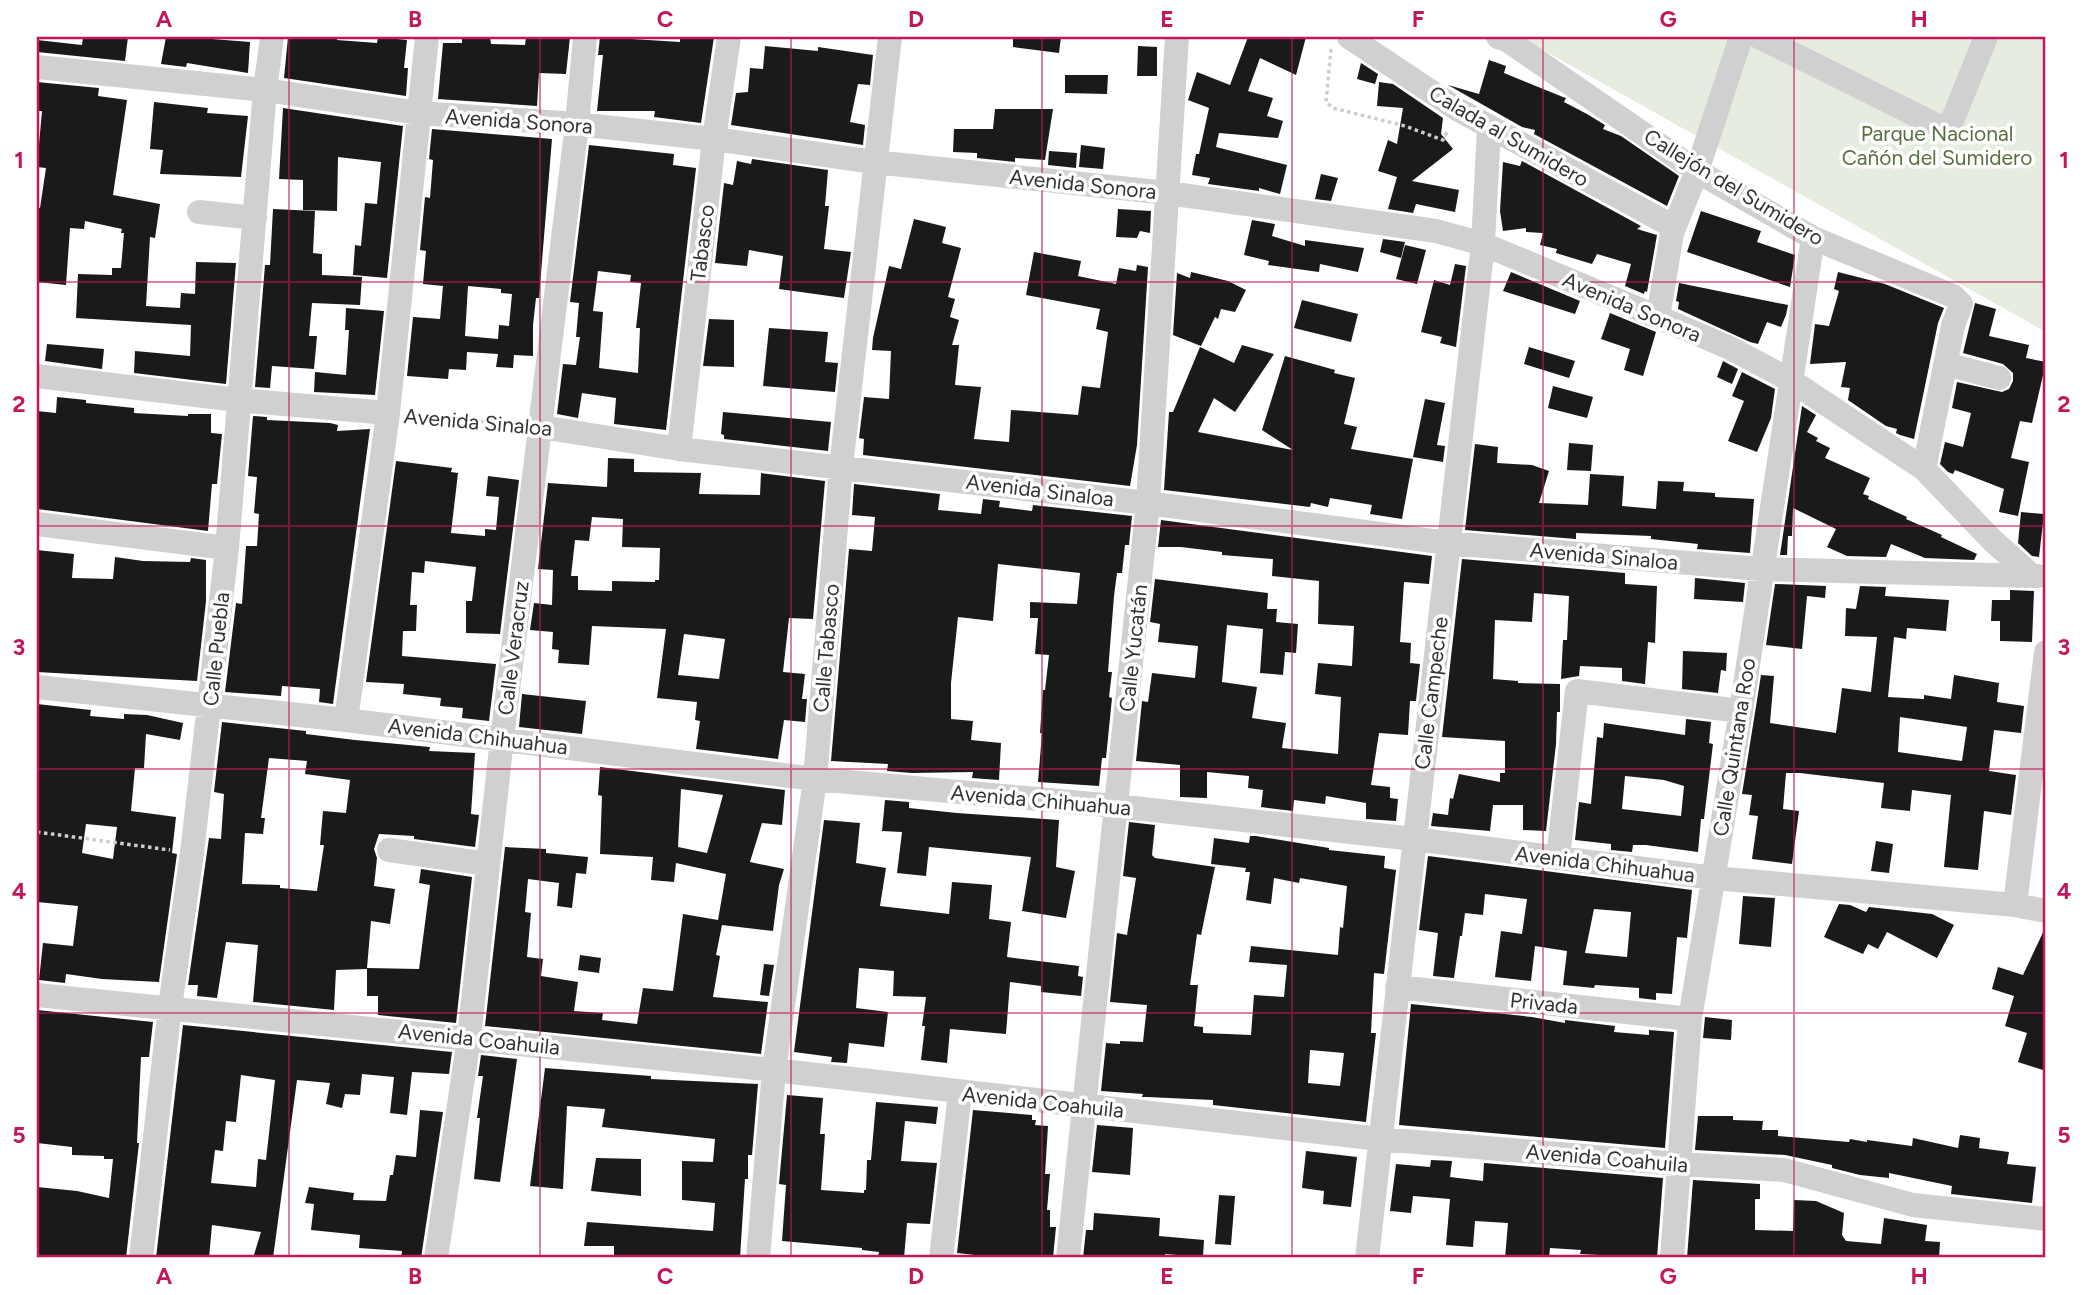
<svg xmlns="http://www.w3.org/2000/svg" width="2083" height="1295" font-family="Figtree,sans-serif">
<rect width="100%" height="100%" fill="#fff"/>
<path fill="#e6ecdf" d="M1520 37H2046V332Z"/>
<path fill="#1a1a1a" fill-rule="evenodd" d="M83 37H128L125 61 37 52V40L82 45Z
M166 37H212V39L250 42 248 73 187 63 186 67 161 64Z
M288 37H337V40L377 43 378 37 407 40 404 68H408L406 96 284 78Z
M462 37H490L491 44 525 45 526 37H570L566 74 539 73 537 106 438 99 443 43H462Z
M600 37 680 42V37H714L701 123 654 117 655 111H597L603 55H598Z
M1013 37H1061L1059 53 1013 47Z
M1248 37H1306L1296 75 1260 58 1248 91 1273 98 1267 116 1283 121 1278 138 1219 133 1216 147 1287 165 1280 194 1259 188V191L1208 184 1210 178 1192 175 1196 154H1199L1209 108 1188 100 1197 72 1230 85Z
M765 46 818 51V47L873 55 870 85 858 84 850 122 865 125 863 145 731 125 736 93 748 92 750 68 763 69Z
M1138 46 1157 47V76H1137Z
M1489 60 1506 66 1504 73 1563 97 1566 98 1564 102 1587 114 1605 125 1603 129 1621 136 1679 176 1667 206 1534 134 1535 130 1522 127 1448 85 1479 94Z
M1361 63 1378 74 1375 84 1357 79Z
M1065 75H1108L1107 94 1065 93Z
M37 82 99 88 98 96 127 100 113 195 160 204 155 238 150 237 146 306 180 308 181 293 195 294 196 262 236 263 226 384 134 373 135 351 190 356 191 325 76 318 78 274 112 275V268H121L124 233H121L122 229 85 221 84 229 70 228 66 285 37 282V208H40L46 168 37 167 42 111H37Z
M1379 82 1393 84 1443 118 1441 134 1453 149 1412 181 1459 190 1455 212 1416 204 1413 213 1388 209 1397 177 1378 171 1388 140 1397 144 1403 108 1377 106Z
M154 102 208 108 207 113 248 116 241 177 160 174 163 150 150 149Z
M283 108 403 126 387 278 353 275 355 245 361 246 365 203 377 204 381 162 338 157 337 211 303 210V180L279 179Z
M995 109H1053L1045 160 1015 158V162L977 158V153L953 152 954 129H993Z
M432 129 552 139 539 298H536L533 325V356L514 355 513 368 496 367 498 354 467 352 466 370 449 369 448 379 407 376 413 317 440 319 443 286 423 284 426 251 420 250 425 197 430 198 433 160 429 159ZM468 286 501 289V293L512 294 509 326 499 325 498 339 465 336Z
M589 145 674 154 673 165 696 168 666 430 614 424 616 398 582 393 578 418 557 414 563 364 576 365 580 337H576L579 303 570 302ZM598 271 631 275 630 282 641 283 636 328H640L638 373 599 368 603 312 593 311Z
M1081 145 1105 148 1103 169 1079 167Z
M1049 151 1077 153 1076 168 1048 165Z
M752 159 828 170 825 206H829L824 249 851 252 844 298 779 289 783 256 749 250 747 266 715 263 724 183 733 185 737 161 751 164Z
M1522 161 1641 226 1637 229 1657 235 1647 292 1645 291 1644 294 1625 286 1631 264 1597 254 1592 264 1556 253 1557 249 1540 245 1543 233 1526 232V228L1503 231 1500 211 1503 162 1520 166Z
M1321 174 1338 178 1331 201 1315 199Z
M273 209 315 211 313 253 322 254V275L362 277 360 305 312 303 309 336H317L314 369 272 366 270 388 255 387 265 265H270Z
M1118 209 1151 211 1150 233 1140 231 1137 238 1116 237Z
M1701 211 1761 231 1757 242 1795 255 1790 287 1687 252Z
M914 219 946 227 942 243 961 248 948 297 955 299 950 317 959 320 952 345H959L955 385 981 387 974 439 1009 442 1011 410 1078 415 1082 386 1100 388 1108 332 1096 329 1100 309 1026 295 1034 252 1081 261 1078 276 1116 284 1119 268 1136 271 1137 265 1148 267 1137 445 1130 486 863 455 864 439 859 438 864 397 889 399 891 351 872 350 873 338 889 266 901 269Z
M1252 220 1275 224 1272 236 1305 246V240L1364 248 1358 272 1320 264 1319 272 1268 265 1269 261 1244 255Z
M1383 239 1405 242 1401 258 1380 252Z
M1405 245 1426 250 1417 284 1396 279Z
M1455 264 1466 266 1456 347 1440 343 1442 337 1421 332 1434 280 1450 285Z
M1191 272 1228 281 1246 290 1235 312 1221 309 1218 319 1215 317 1201 346 1173 335 1177 273 1190 278Z
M1511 272 1580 301 1575 314 1503 291Z
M1838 272 1885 284 1944 308 1938 323 1914 439 1900 435 1896 433 1897 429 1886 426 1848 400 1850 388 1841 387 1846 362 1810 364 1815 324 1829 326 1839 291 1834 289Z
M1679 283 1788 305 1786 315 1781 327 1767 322 1758 344 1750 342 1678 309 1679 302 1676 301Z
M1302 300 1358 314 1351 342 1294 328Z
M1975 303 1996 309 1989 336 2029 345 2026 358 2046 362 2032 423 2020 421 2011 458 2029 462 2018 516 1999 512 2004 489 1955 470 1953 474 1948 472 1940 464 1945 442 1963 447 1971 413 1952 408 1957 382 2002 392 2009 389 2013 381V373L2003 364 1963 353Z
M346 308 384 311 375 395 314 392 315 372 346 375 349 330H345Z
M1610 313 1656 332 1643 376 1624 370 1630 349 1601 339Z
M709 319 734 320V367L703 366Z
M769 328 828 332 825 362 838 363 835 392 763 386Z
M47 344 104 349 102 369 45 361Z
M1242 345 1274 354 1235 412 1214 398 1198 432 1293 450 1262 430 1285 356 1335 370 1334 373 1355 378 1344 424 1357 427 1351 449 1413 459 1402 519 1370 514 1372 505 1330 498 1328 507 1311 503 1310 507 1164 490 1169 412H1173L1200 347 1234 363Z
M1529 347 1575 361 1569 378 1524 364Z
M1723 361 1738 369 1732 384 1717 377Z
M1742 372 1775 389 1771 418 1757 452 1728 441 1744 401 1732 396Z
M1553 386 1593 397 1587 418 1548 408Z
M57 397 86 400V403L134 408V413L188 416V414H211V433L222 434 217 484H212L208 531 37 509V411L56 413Z
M1425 399 1445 403 1437 445 1445 446 1443 462 1413 457Z
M1802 406 1816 415 1807 432 1818 438 1816 441 1830 448 1825 458 1870 478 1863 494 1869 496 1868 499 1907 517 1906 519 1942 535 1941 537 1977 554 1974 560 1925 558 1891 544 1886 557 1847 556 1827 547 1836 529 1793 508 1792 536H1788L1787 555H1780Z
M723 412 831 422 828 451 724 439V435L721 434Z
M253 416 267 417V420L330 423 338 425 337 431 370 429 333 704 319 702 320 689 282 686 281 696 225 692 236 603 242 604 246 546H257L259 514 254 513 257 477 248 476Z
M1569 443 1593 445 1591 471 1567 470Z
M1475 444 1498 447 1497 463 1532 465 1549 471 1539 503 1588 505 1590 474 1624 476 1622 506 1656 509 1658 481 1684 482 1683 491 1715 493V497L1754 499 1750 553 1697 549 1698 544 1651 539V536L1576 533V539L1465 530Z
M608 458 634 459V472L701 473 699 494 760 495 761 473 825 481 813 619 789 618 783 672 805 674 802 699H807L805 722 784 720 778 759 696 749 700 721 695 720 697 702 657 698 666 629 592 626 589 665 558 663 559 650 552 649 553 632 530 630 534 603 552 605 553 570 538 569 548 483 607 487ZM592 517 623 519 622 547 660 548 659 580H655V582L612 581V591L578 590V576H571L575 540 589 541ZM684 634 725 639 719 679 678 675Z
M396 461 452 468 451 472 458 473 451 533 485 536V529L496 530 499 497 486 496 488 476 519 480 500 634 466 633V601H472L476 567 425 561 424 573 412 572 410 605H417L416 631H403L402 656 496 664 489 721 462 718 463 708 440 706 441 698 403 694 404 684 366 682Z
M854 484 940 494 938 510 981 514 983 499 1000 501 999 507 1032 511 1033 505 1132 516 1129 545H1125L1122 573H1117L1114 596 1108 672H1112L1109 697 1112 698 1106 758H1102L1099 786 1038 782 1042 733H1040L1043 690H1045L1049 655 1035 654 1038 618H1030V602L1077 604 1080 573 998 564 993 621 958 617 951 683V719L973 721 971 740 1001 743 999 780 972 778 973 772 912 773 887 771 888 764 831 761 849 549 872 551 875 517 852 515Z
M2021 512 2044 514 2039 557 2032 556 2018 543Z
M1161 520 1432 556 1429 584 1404 582 1400 642 1411 643 1410 663 1420 664 1416 701H1410L1408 735 1379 733 1371 785 1390 787V798L1398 799 1396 821 1366 819V803L1326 796 1325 804 1294 800 1293 811 1261 807 1263 790 1248 788 1249 776 1207 772V798L1180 797V765L1136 761 1142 701 1148 702 1152 673 1195 678 1198 646 1158 642 1160 624 1150 622 1155 579 1268 593 1267 609H1277L1276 622 1298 624 1296 653 1285 652 1283 675 1260 673 1263 629 1227 625 1222 682 1257 687 1252 718 1286 723 1282 748 1338 754 1341 697 1315 694 1318 663 1352 666 1354 626 1318 624 1319 581 1272 576 1273 559 1222 555V552L1181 547H1158Z
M37 550 74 554 72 578 113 579 115 557 143 561 190 562 191 558 206 560V601L197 681 37 672Z
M1462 559 1625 573V584L1657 586 1655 643 1648 642 1645 684 1622 681V668L1580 666 1579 676 1561 679 1563 640H1567L1569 596 1534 593 1532 622 1495 620 1493 679 1518 681V683L1560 684V712H1557L1556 744 1546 831 1523 830V805H1493L1490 831 1431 826 1433 813 1448 815 1450 798 1453 799 1459 774 1500 782V773H1505V741L1442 737Z
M1695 578 1745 583 1743 602 1694 599Z
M1775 584 1826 586 1825 598 1807 596 1802 649 1766 645Z
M1860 586 1886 587 1885 596 1949 600 1946 631 1907 628 1906 639 1894 637 1888 697 1924 699V695L1951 699 1954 675 1999 683 1997 702 2024 706 2021 733 1994 730 1989 771 2016 775 2011 815 1984 811 1978 870 1944 867 1951 795 1912 790 1910 811 1881 808 1884 783 1800 773H1786L1783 809 1799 811 1792 864 1752 859 1758 816 1749 815 1752 795 1742 794 1761 675 1774 676 1770 723 1836 733 1842 688 1871 692 1877 637 1845 636 1846 608 1856 609ZM1900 717 1967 727 1962 761 1898 752Z
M2010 590 2034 591 2032 642 2000 641V621H1991L1992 600H2010Z
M1683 651 1727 653 1726 671 1721 670 1718 693 1682 689Z
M522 694 586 701 582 734 519 727Z
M37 704 91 710 90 716 124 719V714L147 715 183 723 180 740 146 734 144 768H135L131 811 176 817 172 853 177 854 159 982 102 979 66 974 65 983 39 980 43 943 73 946 78 906 37 902ZM86 824 117 827 113 859 82 853Z
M1686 719 1711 722 1709 743 1713 744 1704 819H1701L1698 852 1646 845H1633L1632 852 1611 850V844L1575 840 1579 802 1591 804 1597 737 1603 738 1604 723 1685 735ZM1625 776 1664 780 1684 786 1681 816 1622 809Z
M222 722 306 731V734L355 740 430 747 429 751 475 753 471 814 479 815 475 847 414 839V836L379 834 374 849 377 858 374 886 395 889 390 924 371 921 367 968 419 969 430 885 419 883 421 869 472 877 456 1023 378 1015V996H367V969L336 970 334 1010 253 1002 258 945 226 942 217 998 197 996 198 985H188L209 838 221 839 224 794 214 792ZM269 758 307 761 305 774 350 780 346 813 323 811 320 845H324L317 891 280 888V885L242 884 245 833 263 834 265 818H261Z
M600 767 785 790 782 825 762 823 750 862 784 869 779 885 773 931 722 925 716 955 720 956 713 997 768 1002 761 1054 485 1026 505 847 546 849V853L588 857 586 874 576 873 572 908 557 906 559 883 528 879 525 912 531 913 527 957 543 959 541 976 578 982 574 1011 603 1013 602 1020 637 1024 643 988 673 991 683 914 718 920 726 874 676 863 674 882 651 880 653 857 600 854 602 796 598 795ZM681 789 723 795 707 853 678 847Z
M885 800 909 802V808L957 813 1059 820 1056 867 1075 871 1066 918 1022 911 1031 857 929 847 926 876 897 873 902 832 882 831Z
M824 820 860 823 856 863 886 868 880 906 949 914 952 882 992 885 989 919 1011 922 1007 957 1079 966 1078 976 1083 977 1081 996 1041 992V986L1010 982 1006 1034 950 1029 947 1063 921 1060 925 1026H922L926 997 893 996 894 971 859 968 856 1008 888 1012 884 1047 849 1043 847 1063 831 1062 832 1057 794 1052Z
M1129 822 1155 825 1152 855 1155 858 1215 867 1201 935 1197 934 1190 985H1198L1194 1026 1203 1027V1033L1251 1035 1254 995 1284 997 1287 965 1249 962 1251 946 1338 955 1340 927 1343 928 1347 886 1300 878 1299 883 1274 878 1271 904 1246 900 1250 872H1245L1246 868 1211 864 1214 838 1249 843 1250 836H1256L1329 848V850L1385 856 1384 868 1396 870 1384 974 1374 973 1371 1033H1376L1366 1122 1213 1105V1100L1147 1097H1142L1143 1094 1101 1091 1106 1043 1120 1044V1041L1143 1042 1147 1005 1110 1002 1117 933 1127 935 1136 878 1123 876ZM1310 1050 1344 1053 1340 1086 1308 1083Z
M1876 841 1893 844 1889 873 1871 871Z
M1428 856 1692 890 1687 938 1677 937 1672 994 1656 993V1000L1639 998V988L1595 985 1594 988 1563 985 1567 951 1535 946 1531 981 1495 977 1501 931 1522 934 1527 899 1485 894 1483 915 1465 913 1462 936H1460L1454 978 1433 976 1438 933 1419 930ZM1594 909 1631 912 1627 957 1585 953Z
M1743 896 1775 898 1771 947 1739 944Z
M1839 904 1850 905 1866 912 1869 907 1932 914 1954 925 1937 958 1887 932 1878 949 1868 944 1863 954 1824 937Z
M2046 926V1071L2018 1062 2027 1033 2005 1026 2014 996 1992 989 1998 967 2023 975Z
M580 955 601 958 599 973 578 970Z
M764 964 774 965 769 996 760 995Z
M1411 1004 1532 1017 1565 1023V1020L1615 1026 1614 1032 1649 1035V1030L1674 1032 1665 1148 1399 1125Z
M37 1010 153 1022 149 1057H141L137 1143H139L126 1258H37V1187L77 1191 109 1198 113 1159H104V1156L72 1155V1147L37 1143Z
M1705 1017 1732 1020 1731 1040 1703 1038Z
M183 1025 452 1052 449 1074 412 1072 407 1115 390 1113 394 1077 362 1074 360 1095 345 1094 342 1108 326 1104 330 1083 297 1080 273 1258H253L261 1232 212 1225 209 1258H156ZM241 1075 275 1080 266 1160 258 1159 256 1187 211 1183 215 1150 223 1151 226 1121 236 1122Z
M481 1055 517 1059 500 1182 474 1179 480 1118H477L483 1076H478Z
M545 1068 651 1076V1079L758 1084 752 1155H748V1179H745L740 1258H614V1246H584L587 1222 713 1231 715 1203 682 1200V1161L713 1162 715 1139 602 1127 605 1109 567 1106 563 1189 530 1186Z
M787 1095 823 1098 820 1134H825L821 1190 864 1193V1190H866L867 1160H871L876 1102 938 1107 936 1124 905 1121 901 1161 937 1163 930 1224 907 1223 904 1258H878L879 1252 862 1250V1248L782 1241 786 1185 779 1184Z
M420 1110 443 1112 421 1258H401L402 1251 359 1248 360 1235 311 1230 314 1204 305 1203 309 1187 354 1193 353 1200 386 1201 390 1175H393L396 1155 416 1157Z
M973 1110 1032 1115V1120H1036L1035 1125 1048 1126 1045 1174H1050L1047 1210H1050V1227H1056L1053 1258H984V1256L957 1253Z
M1698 1116H1733V1120L1763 1121 1762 1130H1778V1136L1849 1142 1850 1139 1867 1142V1140L1912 1146 1913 1138 1958 1148 1960 1135 1980 1138 1979 1148 2009 1152 2007 1164 2036 1167 2032 1203 1951 1194 1952 1186 1889 1173V1178L1860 1175 1832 1168V1165L1785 1155 1695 1150Z
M1097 1125 1133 1128 1130 1175 1092 1172Z
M1306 1151 1357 1157 1351 1207 1323 1204 1324 1191 1302 1188Z
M596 1158 641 1159V1196L591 1191Z
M1431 1160 1452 1161 1450 1177 1483 1181 1484 1163 1663 1178 1657 1258 1580 1254 1581 1250 1550 1248 1549 1258H1505L1508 1223 1475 1221 1473 1247 1446 1245 1450 1199 1413 1196 1411 1213 1390 1211 1396 1164 1430 1167Z
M1693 1180 1760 1184V1199H1755V1230L1793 1231 1794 1200 1816 1201 1844 1213 1842 1235 1846 1241 1881 1244 1884 1218 1927 1225 1925 1241 1940 1242 1939 1258H1687Z
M1219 1195 1235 1196 1231 1245 1215 1244Z
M1094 1213 1160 1218 1159 1236 1204 1240 1203 1257 1165 1254V1258H1083L1086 1230H1093Z"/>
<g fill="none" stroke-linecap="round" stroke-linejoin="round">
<path stroke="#cdcdcd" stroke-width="3.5" stroke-dasharray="3.5 3.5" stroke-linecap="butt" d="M1331 49 1326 102 1333 108 1405 126 1443 140 1448 130
M411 415 518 425
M37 832 170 850"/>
<path stroke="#d0d0d0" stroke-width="24" d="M1349 37 1457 109 1674 227
M1498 37 1507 40 1697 171 1813 238 1953 296 1961 304 1953 326 1924 469
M1759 37 1948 131 1986 37
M37 67 265 90 419 113 577 124 714 139 874 162 1168 193 1436 231 1483 244 1658 317 1730 348 1790 380 1924 469 1992 540 2031 575
M199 212 255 218
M1658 317 1672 233 1697 171 1741 37
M1946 364 1999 378
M37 376 238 400 388 413
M541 427 679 449 1148 503 1448 543 1761 569 2037 576
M679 449 714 139 729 37
M37 524 227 548
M37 687 346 720 815 779 1116 806 1414 839 1714 878 2015 905 2046 911
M346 720 388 413 427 37
M389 850 488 864
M1558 858 1577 691 1741 711
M2015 905 2046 652
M1397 987 1690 1019
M37 995 774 1070 1380 1139 1679 1164 1784 1170 1913 1205 2046 1219
M141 1258 170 1007 192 853 227 548 265 90 272 37
M436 1258 469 1038 502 739 577 124 585 37
M758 1258 774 1070 815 779 841 467 890 37
M941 1258 960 1093
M1068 1258 1148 503 1177 37
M1367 1258 1483 244 1489 128
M1672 1258 1690 1019 1741 711 1813 238"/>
</g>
<path fill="none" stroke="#c2185b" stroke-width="2" stroke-opacity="0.55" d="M289 37V1258M540 37V1258M791 37V1258M1042 37V1258M1292 37V1258M1543 37V1258M1794 37V1258M37 282H2046M37 526H2046M37 769H2046M37 1013H2046"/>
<g text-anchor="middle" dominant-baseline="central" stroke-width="7" stroke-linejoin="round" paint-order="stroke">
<g font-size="21" fill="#333" stroke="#fff">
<text transform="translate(519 121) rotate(4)">Avenida Sonora</text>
<text transform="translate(1509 136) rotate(30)">Calada al Sumidero</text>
<text transform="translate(1083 184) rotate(6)">Avenida Sonora</text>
<text transform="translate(1734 187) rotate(31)">Callejón del Sumidero</text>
<text transform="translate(702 243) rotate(-83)">Tabasco</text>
<text transform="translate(1632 307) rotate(23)">Avenida Sonora</text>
<text transform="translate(478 422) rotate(5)">Avenida Sinaloa</text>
<text transform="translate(1040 490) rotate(7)">Avenida Sinaloa</text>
<text transform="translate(1604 556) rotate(5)">Avenida Sinaloa</text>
<text transform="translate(513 648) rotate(-83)">Calle Veracruz</text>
<text transform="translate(826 648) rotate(-85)">Calle Tabasco</text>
<text transform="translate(1133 648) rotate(-84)">Calle Yucatán</text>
<text transform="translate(216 649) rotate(-84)">Calle Puebla</text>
<text transform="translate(1431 693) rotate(-83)">Calle Campeche</text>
<text transform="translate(478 736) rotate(7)">Avenida Chihuahua</text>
<text transform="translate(1734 747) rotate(-81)">Calle Quintana Roo</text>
<text transform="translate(1041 800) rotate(5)">Avenida Chihuahua</text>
<text transform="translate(1605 864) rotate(7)">Avenida Chihuahua</text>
<text transform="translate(1544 1003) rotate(6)">Privada</text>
<text transform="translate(479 1039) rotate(6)">Avenida Coahuila</text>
<text transform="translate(1043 1102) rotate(6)">Avenida Coahuila</text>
<text transform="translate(1607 1158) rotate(5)">Avenida Coahuila</text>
</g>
<g font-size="21" fill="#56703f" stroke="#fff">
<text x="1937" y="133">Parque Nacional<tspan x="1937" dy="24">Cañón del Sumidero</tspan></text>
</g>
</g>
<rect width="2083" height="1295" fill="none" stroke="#ffffff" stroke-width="77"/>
<rect x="38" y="38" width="2006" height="1218" fill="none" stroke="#c2185b" stroke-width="2.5"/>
<g font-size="23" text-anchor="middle" font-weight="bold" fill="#c2185b">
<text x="164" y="27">A</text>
<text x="415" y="27">B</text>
<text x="665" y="27">C</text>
<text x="916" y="27">D</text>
<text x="1167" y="27">E</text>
<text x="1418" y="27">F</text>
<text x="1668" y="27">G</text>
<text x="1919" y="27">H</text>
<text x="19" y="168">1</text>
<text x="2064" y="168">1</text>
<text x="19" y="412">2</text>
<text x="2064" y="412">2</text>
<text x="19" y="655">3</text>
<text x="2064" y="655">3</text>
<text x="19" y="899">4</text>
<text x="2064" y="899">4</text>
<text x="19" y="1143">5</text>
<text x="2064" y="1143">5</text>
<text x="164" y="1284">A</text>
<text x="415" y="1284">B</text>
<text x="665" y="1284">C</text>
<text x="916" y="1284">D</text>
<text x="1167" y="1284">E</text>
<text x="1418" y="1284">F</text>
<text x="1668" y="1284">G</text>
<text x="1919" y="1284">H</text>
</g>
</svg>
